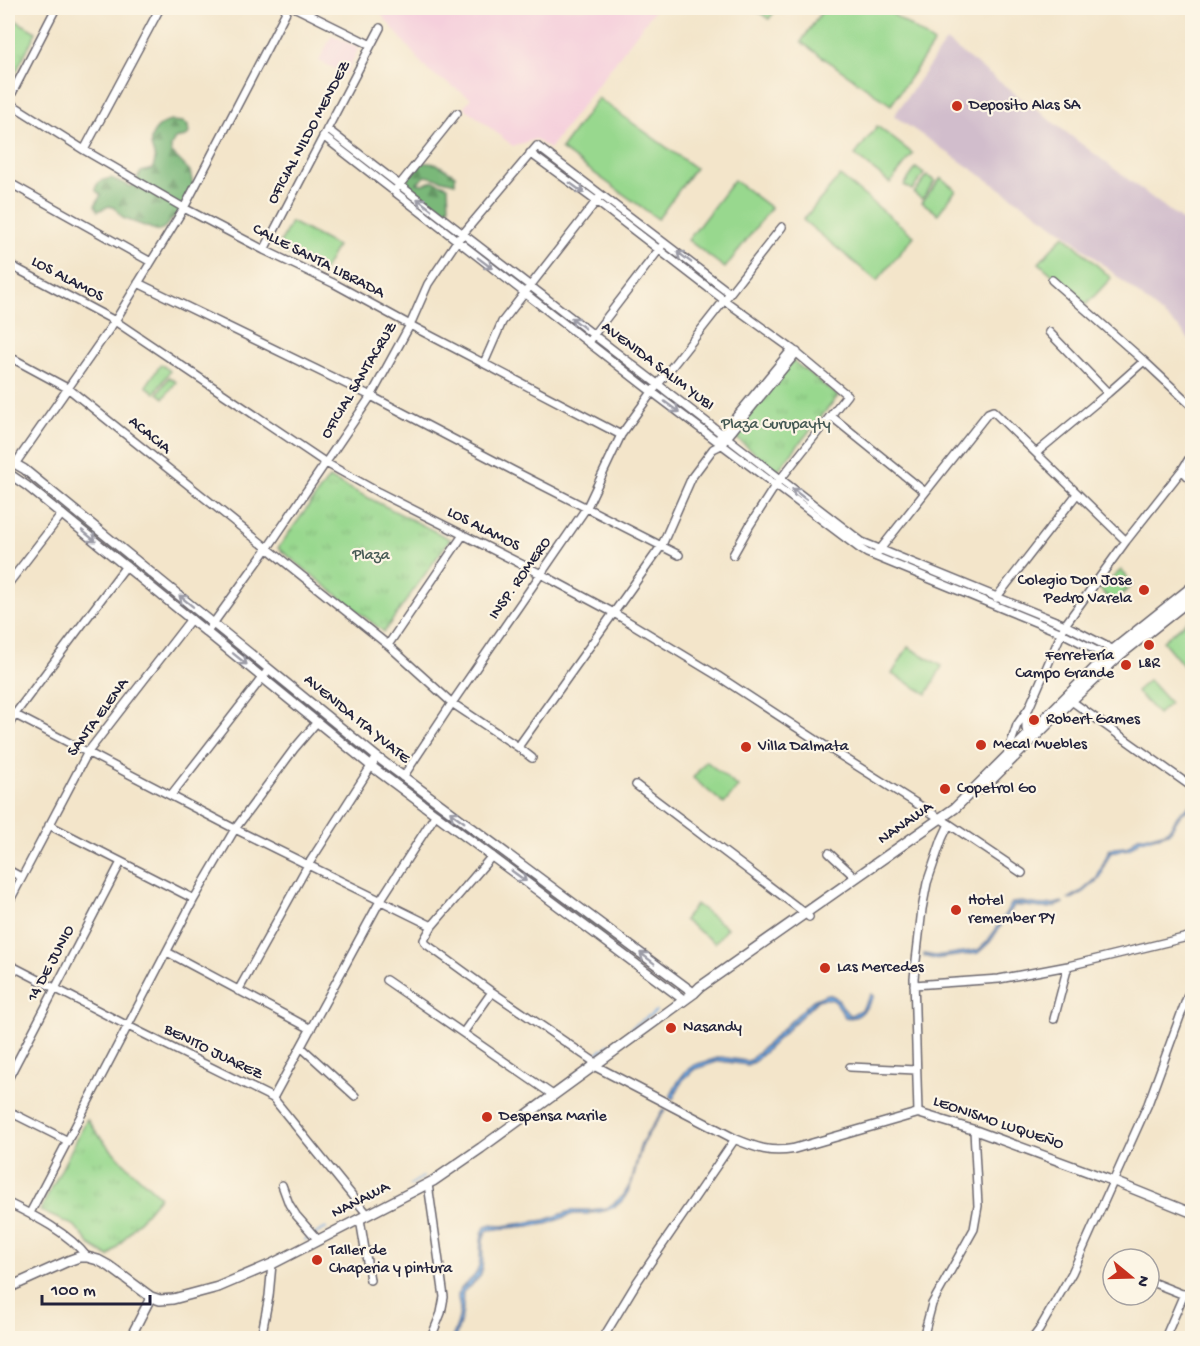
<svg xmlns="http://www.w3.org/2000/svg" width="1200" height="1346" font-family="'Gochi Hand',sans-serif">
<defs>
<pattern id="forest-firs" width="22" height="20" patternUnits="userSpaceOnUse" patternTransform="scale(1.5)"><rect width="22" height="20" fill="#7ab879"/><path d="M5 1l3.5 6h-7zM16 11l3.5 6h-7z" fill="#649564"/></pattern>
<pattern id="park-tufts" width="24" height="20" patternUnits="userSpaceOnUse" patternTransform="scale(1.5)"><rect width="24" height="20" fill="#98d88e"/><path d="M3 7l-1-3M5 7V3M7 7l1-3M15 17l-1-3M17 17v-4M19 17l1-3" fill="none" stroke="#83b97b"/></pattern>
<pattern id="water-rules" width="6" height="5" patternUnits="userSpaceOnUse" patternTransform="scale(1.5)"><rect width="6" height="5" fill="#72a8e0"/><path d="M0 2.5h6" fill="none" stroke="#5d88b7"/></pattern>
</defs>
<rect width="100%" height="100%" fill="#fcf5e5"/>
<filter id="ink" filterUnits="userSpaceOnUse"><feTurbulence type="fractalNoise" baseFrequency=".0167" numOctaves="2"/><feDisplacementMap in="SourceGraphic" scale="12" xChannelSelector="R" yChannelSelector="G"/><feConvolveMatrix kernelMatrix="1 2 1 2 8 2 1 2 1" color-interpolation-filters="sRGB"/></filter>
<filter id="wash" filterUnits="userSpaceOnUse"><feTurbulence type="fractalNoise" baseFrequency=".008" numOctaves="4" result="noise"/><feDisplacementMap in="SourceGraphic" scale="24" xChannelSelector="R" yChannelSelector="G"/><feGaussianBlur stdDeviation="1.35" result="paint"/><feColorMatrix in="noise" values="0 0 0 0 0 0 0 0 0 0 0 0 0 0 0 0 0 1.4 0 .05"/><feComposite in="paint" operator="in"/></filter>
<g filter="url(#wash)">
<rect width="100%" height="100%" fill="#f3e5ca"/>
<path fill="#f5cfdc" d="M376 8H656L549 149 536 139 513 146 464 107 471 98 428 71Z
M332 35 359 48 346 74 319 61Z"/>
<path fill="#d1bdcc" d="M946 41 1192 228V343L1180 329 1064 232 894 116Z"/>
<path fill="#98d88e" stroke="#5d7d64" stroke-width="1.5" d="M753 8H777L769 19Z
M824 8H884L934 43 891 105 801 42Z
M598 98 695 168 658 219 561 149Z
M877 126 913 154 890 183 855 155Z
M916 168 924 174 912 190 904 185Z
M840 176 914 236 877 281 803 220Z
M927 176 935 181 922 199 914 193Z
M941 178 956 190 938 214 922 202Z
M734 180 771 208 725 268 688 240Z
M291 222 337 246 323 272 277 249Z
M1064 235 1111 278 1086 305 1039 263Z
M669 252 721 291 722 292 720 293 669 253Z
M161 364 170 371 155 393 146 386Z
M169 377 176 382 164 398 158 393Z
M39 488 205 622V624H203L38 489Z
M888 558 1058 627H1059L1058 628Z
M1121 570 1133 584 1113 603 1100 589Z
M1192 617V676L1163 641Z
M908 647 942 666 927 694 892 674Z
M271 678 317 714V715L315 716 271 680Z
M1149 680 1170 703 1158 714 1136 691Z
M706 761 738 787 724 804 693 778Z
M380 765 469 831V832L467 833 379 767Z
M489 847 669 980 670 981 668 982 489 849Z
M696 904 727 928 715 943 684 920Z"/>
<path fill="url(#forest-firs)" stroke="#4e6d5a" stroke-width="1.5" d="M171 121 183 122 188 126 189 133 186 137 175 139 171 146V152L190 171 194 190 184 208 164 228 158 231 123 218 115 208 109 206 98 211 95 205 101 195 96 191V186L100 181 111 178 132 187 141 172 152 169C158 159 153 155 151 145 149 133 161 123 171 121Z
M419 162 437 164 455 175V183L426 176 417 183 422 184 434 181 448 186 449 208 445 210 412 193 406 186 407 180Z"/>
<path fill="url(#park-tufts)" stroke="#5d7d64" stroke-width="1.5" d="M8 16 36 32 8 88Z
M793 361 838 396 777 471 730 433Z
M329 478 450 539 384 632 278 548Z
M87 1119C107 1149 133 1172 160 1196L109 1257 91 1246 75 1226 40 1211Z"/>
<path fill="url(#water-rules)" stroke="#4a658e" stroke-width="1.5" d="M1192 804V807L1181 814 1171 830 1168 833 1150 839 1141 840 1129 849 1111 852 1104 866 1101 877 1084 892 1070 900 1068 899 1082 891 1097 878 1109 850 1113 848 1127 847 1138 837 1151 836 1166 832 1169 829 1180 812Z
M1022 902C1037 905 1048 907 1062 902L1063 903C1042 914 1034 904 1014 906L990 942 978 953 934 959 924 956V954L935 956 978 950 988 941 1012 903Z
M827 994C844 997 840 1011 851 1015L862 1009 871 994 874 996C866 1008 860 1021 844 1017 838 1004 835 995 818 1000L754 1062 747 1065 720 1061 695 1069 683 1080 673 1099 670 1097 679 1080 686 1071 694 1065 721 1057 747 1061 750 1060 813 1000Z
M663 1110 665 1111C658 1120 649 1131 644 1141 630 1173 638 1210 591 1213V1210L607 1208 623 1196 631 1183 641 1143Z
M573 1210H589V1214H573L547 1224 488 1230C477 1241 487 1262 480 1276 476 1282 468 1287 463 1292 462 1298 463 1302 463 1308 463 1318 458 1329 455 1338H452C456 1329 459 1320 460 1310 460 1304 456 1298 459 1292 465 1280 475 1282 479 1265 482 1252 478 1239 485 1227L490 1225 503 1226 545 1220Z"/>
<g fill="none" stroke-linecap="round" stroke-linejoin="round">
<path stroke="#72a8e0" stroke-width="2" d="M631 1028 656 1011
M592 1057 610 1044
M410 1185 423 1177
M305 1240 326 1228"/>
</g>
</g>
<g filter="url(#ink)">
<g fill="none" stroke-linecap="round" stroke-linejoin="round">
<defs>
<path id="minor" d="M296 8 371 45
M8 101 56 8
M8 102 84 150 184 208 264 250 335 284 410 325 621 435
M327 129 862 542 1065 625 1116 651
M323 136 652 392 859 548 867 553 1062 633 1111 658
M84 150 160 8
M530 153 596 201 724 300 792 349 847 395 775 486 750 525 733 555
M8 182 151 262
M397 188 457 113
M264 250 380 28
M8 264 115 321 326 463 378 492 541 574 614 613 718 676 816 740 949 824 1022 873
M1052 280 1144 361 1192 406
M138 283 371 396 512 470 679 555
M1049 332 1108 393
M591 338 661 247
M8 356 69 389 388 645 452 703 518 747 532 758
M484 363 502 322 598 199
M831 416 925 492
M720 436 792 349
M1036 453 1108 393 1144 361
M15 464 115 321 184 208 288 8
M1182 470 1192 481
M878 552 988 413 993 411 1126 541
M8 584 62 514
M996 598 1077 494
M207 632 267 549 371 396 410 325 428 284 457 241 537 146 730 293
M388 645 463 535
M1070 700 1192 787
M8 711 235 829 432 926
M1027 713 1026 722V729L1029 730H1033
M8 727 15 714 126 566
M518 747 662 545 692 477 713 449 721 445 797 352
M1008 753 1012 740 1017 725 1029 708 1065 625 1126 541 1182 470 1192 454
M403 777 452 703 587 507 621 435 652 392 782 227
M636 785 805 913 809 917
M171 795 269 669
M49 825 194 899
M829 853 856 878
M492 856 432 926 424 940 426 944 492 992 596 1063
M8 870 21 877
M8 904 88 752 191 619
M167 952 311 1029
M8 964 128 1026 273 1098 368 1215
M386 980 553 1095
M914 985 999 979 1068 966 1192 936
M238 991 308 865 377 757
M1054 1019 1068 966
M463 1033 492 992
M301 1047 355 1096
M850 1067 916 1070
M8 1079 121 862
M273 1098 380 901 436 814
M8 1111 68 1141
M918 1113 914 978 922 909 927 883 942 839 949 824
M428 1184 444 1297 441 1313 431 1338
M282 1185 289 1204 296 1215 318 1240
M8 1203C35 1216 69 1233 87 1257
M30 1213 194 899 235 829 294 749 317 722
M360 1219 370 1280
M1149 1281 1192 1298
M261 1338 269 1296 272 1264
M603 1338 637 1282 735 1139
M923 1338 932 1304 974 1229 978 1206 974 1130
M1033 1338 1039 1330 1072 1273 1148 1104 1192 984
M1165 1338 1184 1294"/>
<path id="tertiary" d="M8 460 24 469 377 757 694 993
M8 473 27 486 371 766 684 1000
M593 1065 735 1139C757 1148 770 1153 793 1149L918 1113 974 1130 1113 1181 1192 1213
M130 1338 151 1297"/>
<path id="secondary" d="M982 789 1071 701 1121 654 1192 598
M8 1288 68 1261 79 1257H87L98 1260 109 1266 151 1297 160 1300 173 1299 218 1287 272 1264 433 1181 481 1148 694 993 700 987 955 808 1113 650 1192 587"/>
</defs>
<use href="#minor" stroke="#6b666d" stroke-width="10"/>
<use href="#tertiary" stroke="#6b666d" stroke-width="11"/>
<use href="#secondary" stroke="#6b666d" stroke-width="12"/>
<use href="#minor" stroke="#fff" stroke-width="7"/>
<use href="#tertiary" stroke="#fff" stroke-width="8"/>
<use href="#secondary" stroke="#fff" stroke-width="9"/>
</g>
<defs><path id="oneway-shaft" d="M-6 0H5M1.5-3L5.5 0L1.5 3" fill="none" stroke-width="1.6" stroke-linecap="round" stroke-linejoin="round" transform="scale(1.5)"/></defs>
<g stroke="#9c9ca7">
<use href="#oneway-shaft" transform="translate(577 188) rotate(36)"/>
<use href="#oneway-shaft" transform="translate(424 204) rotate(-142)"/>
<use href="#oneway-shaft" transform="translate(684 257) rotate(-143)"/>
<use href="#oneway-shaft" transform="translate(485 263) rotate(37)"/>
<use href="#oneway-shaft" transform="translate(578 323) rotate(-142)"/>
<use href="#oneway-shaft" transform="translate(672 407) rotate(37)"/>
<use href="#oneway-shaft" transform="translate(799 494) rotate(-142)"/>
<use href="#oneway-shaft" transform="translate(89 536) rotate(39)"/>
<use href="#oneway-shaft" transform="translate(186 601) rotate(-141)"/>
<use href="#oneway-shaft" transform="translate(240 659) rotate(39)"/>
<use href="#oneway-shaft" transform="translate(457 817) rotate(-144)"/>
<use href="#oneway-shaft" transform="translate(519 876) rotate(36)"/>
<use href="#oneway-shaft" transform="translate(647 958) rotate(-143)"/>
</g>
</g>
<g fill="#c8321e" stroke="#fcf5e5" stroke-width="2">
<circle cx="957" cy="106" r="6"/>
<circle cx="1144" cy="590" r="6"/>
<circle cx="1149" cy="645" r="6"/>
<circle cx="1126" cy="665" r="6"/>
<circle cx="1034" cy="720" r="6"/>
<circle cx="981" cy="745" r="6"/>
<circle cx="746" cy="747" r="6"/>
<circle cx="945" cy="789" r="6"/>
<circle cx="956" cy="910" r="6"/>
<circle cx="825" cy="968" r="6"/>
<circle cx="671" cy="1028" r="6"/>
<circle cx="487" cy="1117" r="6"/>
<circle cx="317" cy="1260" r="6"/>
</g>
<g text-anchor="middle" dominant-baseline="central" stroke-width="4.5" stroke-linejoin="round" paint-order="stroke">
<g font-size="16" fill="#22223b" stroke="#fcf5e5" text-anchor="start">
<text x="969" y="106">Deposito Alas SA</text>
<text x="1132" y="581" text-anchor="end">Colegio Don Jose<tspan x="1132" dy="18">Pedro Varela</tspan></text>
<text x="1114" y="656" text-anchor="end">Ferretería<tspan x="1114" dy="18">Campo Grande</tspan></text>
<text x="1149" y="664" text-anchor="middle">L&amp;R</text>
<text x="1046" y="720">Robert Games</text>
<text x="993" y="745">Mecal Muebles</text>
<text x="758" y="747">Villa Dalmata</text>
<text x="957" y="789">Copetrol Go</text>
<text x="968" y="901">Hotel<tspan x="968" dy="18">remember PY</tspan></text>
<text x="837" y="968">Las Mercedes</text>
<text x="683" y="1028">Nasandy</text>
<text x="499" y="1117">Despensa Marile</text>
<text x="329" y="1251">Taller de<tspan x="329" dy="18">Chaperia y pintura</tspan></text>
</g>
<g font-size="16" fill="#22223b" stroke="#fcf5e5">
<text transform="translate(310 133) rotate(-62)">OFICIAL NILDO MENDEZ</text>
<text transform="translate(318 262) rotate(27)">CALLE SANTA LIBRADA</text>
<text transform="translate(67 280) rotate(28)">LOS ALAMOS</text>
<text transform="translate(657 367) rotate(37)">AVENIDA SALIM YUBI</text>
<text transform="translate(360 381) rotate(-59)">OFICIAL SANTACRUZ</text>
<text transform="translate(149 436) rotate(39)">ACACIA</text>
<text transform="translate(483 530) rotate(27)">LOS ALAMOS</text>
<text transform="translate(521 579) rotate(-55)">INSP. ROMERO</text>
<text transform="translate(99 718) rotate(-54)">SANTA ELENA</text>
<text transform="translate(356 720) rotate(39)">AVENIDA ITA YVATE</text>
<text transform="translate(906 824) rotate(-35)">NANAWA</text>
<text transform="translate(52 964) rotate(-62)">14 DE JUNIO</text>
<text transform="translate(213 1053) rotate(26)">BENITO JUAREZ</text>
<text transform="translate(998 1124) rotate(19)">LEONISMO LUQUEÑO</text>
<text transform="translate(361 1201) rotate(-27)">NANAWA</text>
</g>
<g font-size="16" fill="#455954" stroke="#fcf5e5">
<text x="776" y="425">Plaza Curupayty</text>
<text x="371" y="556">Plaza</text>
</g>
</g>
<rect width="1200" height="1346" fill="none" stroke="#fcf5e5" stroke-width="30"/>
<g transform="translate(1131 1277) rotate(109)"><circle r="28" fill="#fcf5e5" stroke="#a5a1a1" stroke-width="1.5"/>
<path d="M0-4.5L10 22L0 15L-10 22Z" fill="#c8321e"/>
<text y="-9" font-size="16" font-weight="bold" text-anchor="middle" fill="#22223b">N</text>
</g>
<path d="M42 1295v9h108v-9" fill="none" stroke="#22223b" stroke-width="3"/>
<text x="51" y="1295" font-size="18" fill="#22223b" stroke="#fcf5e5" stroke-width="4.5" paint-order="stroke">100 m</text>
</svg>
